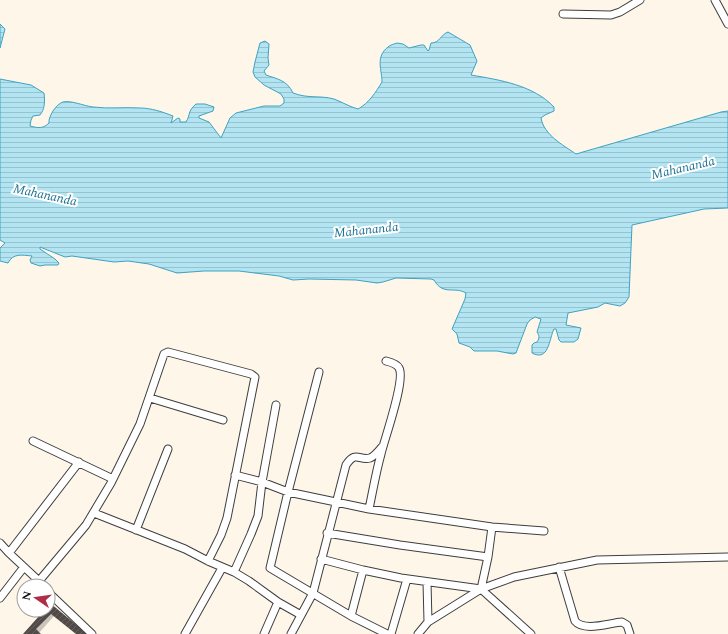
<svg xmlns="http://www.w3.org/2000/svg" width="728" height="634" font-family="Spectral,serif">
<defs>
<pattern id="water-rules" width="6" height="5" patternUnits="userSpaceOnUse"><rect width="6" height="5" fill="#b2e4f1"/><path d="M0 2.5h6" fill="none" stroke="#98c2cd"/></pattern>
<pattern id="building-hatch" width="6" height="6" patternUnits="userSpaceOnUse"><rect width="6" height="6" fill="#524a48"/><path d="M-1 1l2-2M0 6l6-6M5 7l2-2" fill="none" stroke="#66605e"/></pattern>
</defs>
<rect width="100%" height="100%" fill="#fef6e9"/>
<path fill="url(#water-rules)" stroke="#3ea3c3" d="M0 24 5 29 0 48Z
M448 32 470 45 477 61 471 75C500 80 533 85 554 107V111L545 115 541 118C544 135 563 145 576 154L721 112 728 111V208L704 209 632 225 629 297 625 303 620 306 605 303 598 307 568 313 566 325 581 328 578 339 574 342H561L559 340 556 329H554C549 339 549 362 532 353V345L534 343 537 342C540 338 539 335 537 332L541 319 535 317 530 320 527 324 516 353 513 354 497 351H474L470 347 459 343 457 334 452 329 465 299 466 293C454 286 443 296 434 280L431 279 396 278 383 282 377 283 356 280 309 279 293 280 279 276 239 271H204L177 273 149 264 128 261 114 262 72 256 65 257 40 247V249L55 259 59 263 58 265H45L40 266 31 263 30 260 32 256C22 255 13 253 8 263L0 261V248L5 243 0 240V79L31 85 44 93C45 101 45 109 40 115L33 116 31 120 30 126C38 128 43 129 49 123 48 117 56 104 63 102 71 100 84 106 93 107 108 109 124 107 140 108 151 108 163 112 173 116L171 123 178 118 180 119V122H186C191 114 187 112 196 104H205L214 107 213 111 199 116V118L209 122 221 138 230 118 236 113 264 106H280L284 103V99L281 94 264 85 255 77 253 72 255 62 260 43 265 41 269 44 268 58 269 65 264 71 266 75C277 79 287 80 293 93 309 99 319 95 334 99 342 102 350 107 358 109 369 103 376 92 382 82 382 70 375 57 388 47 390 45 394 44 397 43L403 44 409 48 421 45H424L428 51 429 50 431 43C440 43 440 35 448 32Z"/>
<path fill="#0003" d="M48 607 85 634H76L54 616 39 633 40 634H24L41 615 42 610H48Z"/>
<path fill="url(#building-hatch)" d="M50 603 85 632 86 634H76L51 614 36 629 41 634H23L40 615 38 613 41 610H48V606Z"/>
<g fill="none" stroke-linecap="round" stroke-linejoin="round">
<defs>
<path id="minor" d="M715 0 728 24
M563 14 611 15 620 12 640 0
M319 372 288 492 270 568 351 616 387 634
M150 398 223 420
M33 441 113 479
M235 475 262 482 288 492 369 509 492 527 544 531
M369 509C373 490 376 472 381 454 384 440 406 380 399 368 397 364 390 362 386 361
M94 513 185 549 208 561 234 572 249 581 278 602 301 615
M136 530 168 449
M327 533 400 545 488 557
M0 543 9 553 79 462
M9 553 39 581 86 525 111 483 140 424 164 354 168 352 251 374 255 377 227 518 221 535 208 561
M321 559 363 570 401 578 481 589 488 557 492 527
M559 567 575 621C584 632 609 623 622 622L627 625 630 634
M234 572 251 534 258 516 262 482 276 405
M427 582 428 622
M481 589 531 634
M48 592 92 634
M0 598 24 567
M351 616 363 570
M185 634 222 568
M264 634 278 602
M291 634 313 593 346 465C356 450 359 461 370 458 375 456 379 450 383 446
M391 634 407 579
M418 634 428 622 481 589 514 577 597 560 728 557"/>
</defs>
<use href="#minor" stroke="#3e3e3e" stroke-width="9"/>
<use href="#minor" stroke="#fff" stroke-width="7"/>
</g>
<g text-anchor="middle" dominant-baseline="central" stroke-width="4" stroke-linejoin="round" paint-order="stroke">
<g font-size="13" font-style="italic" fill="#1d7293" stroke="#fff">
<text transform="translate(683 168) rotate(-13)">Mahananda</text>
<text transform="translate(45 195) rotate(12)">Mahananda</text>
<text transform="translate(366 230) rotate(-6)">Mahananda</text>
</g>
</g>
<g transform="translate(36 598) rotate(283)"><circle r="19" fill="#ffffff" stroke="#9d9d9d"/>
<path d="M0-3L7 15L0 10L-7 15Z" fill="#b02d48"/>
<text y="-6" font-size="11" font-weight="bold" text-anchor="middle" fill="#0b0b0b">N</text>
</g>
</svg>
